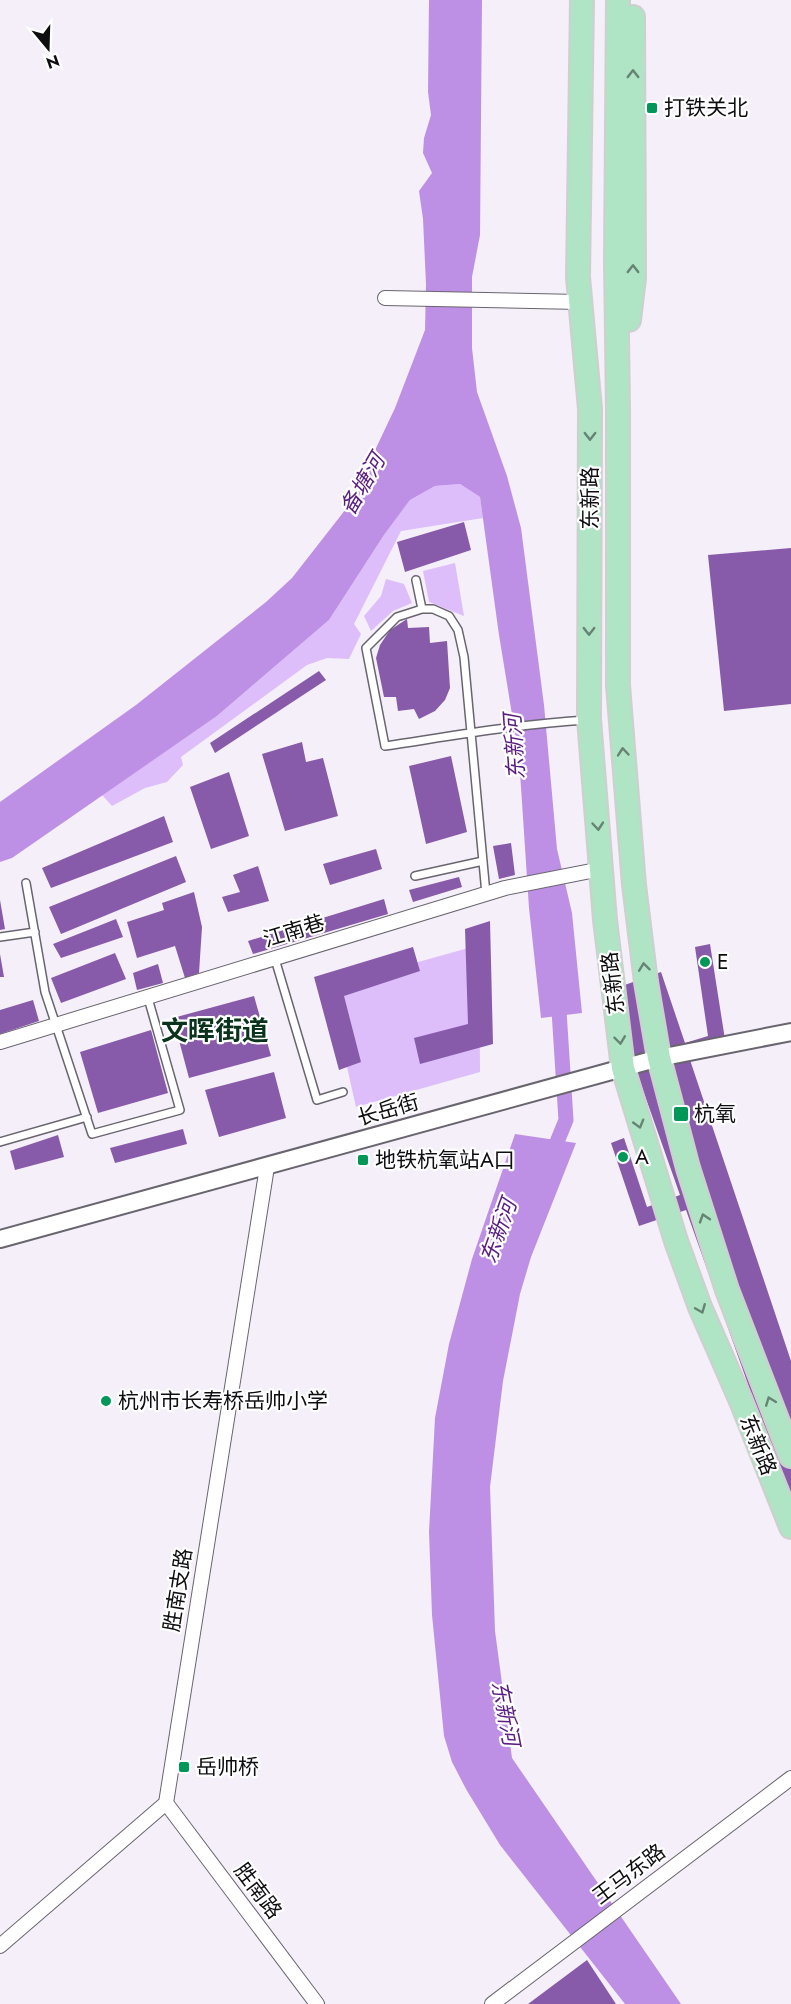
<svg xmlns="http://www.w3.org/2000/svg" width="791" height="2004" font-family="Jost,'Noto Sans SC',sans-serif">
<rect width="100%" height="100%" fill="#f4eff9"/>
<path fill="#debdfb" d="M460 484 480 497 483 518 401 531 354 624 361 634 349 659 327 658 307 665 181 757 183 765 167 782 145 788 112 806 102 795 217 716 329 620 384 535 410 500 435 486Z
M455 563 464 616 429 602 423 571Z
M386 579 404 584 412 603 393 611 371 631 364 616 381 596Z
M479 945 480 1072 356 1107 329 987Z"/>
<path fill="#be90e5" d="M429 0H482L480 235 472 277V348L477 392 507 476 521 528 544 705 557 849 572 913 582 1013 541 1018 529 908 519 757 499 635 480 497 460 484 435 486 410 500 384 535 329 620 217 716 12 858 0 862V802L136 705 266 602 292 578 349 505 395 408 425 330 426 284 423 219 419 191 432 173 423 153 424 138 431 115 428 92Z
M515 1134 576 1143 531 1257 520 1294 503 1381 490 1487 495 1631 512 1758 681 2004H625L500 1845 466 1789 452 1762 444 1736 432 1615 429 1532 435 1418 449 1344 472 1259Z"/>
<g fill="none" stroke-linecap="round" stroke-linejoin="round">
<path stroke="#be90e5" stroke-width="15" d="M550 1159 566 1120 558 995"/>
</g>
<path fill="#875aaa" d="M464 522 471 550 405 572 397 542Z
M791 548V704L724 711 708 555Z
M407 619 408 628 429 627 430 643 447 641 450 688 445 700 435 711 419 719 414 709 398 711 396 697H384L376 658 380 645 390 630Z
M319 671 326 680 215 753 210 743Z
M302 742 306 762 323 758 338 816 285 831 262 754Z
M451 756 467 832 426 844 409 766Z
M229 772 249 836 211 849 190 787Z
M164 816 173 842 51 888 42 868Z
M511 843 515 875 499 879 493 846Z
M376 849 382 869 330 885 323 864Z
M176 856 186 882 61 934 49 907Z
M258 866 269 901 228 912 222 897 240 892 233 875Z
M459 877 462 887 413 902 409 890Z
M194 892 202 927 199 973 185 978 175 946 137 958 127 922 164 910 162 903Z
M384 899 388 914 253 954 248 941Z
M0 900 5 929 0 930Z
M116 919 123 937 61 958 53 944Z
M490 921 493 1044 420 1064 414 1038 468 1024 465 929Z
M710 944 726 1046 689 1057 791 1361V1505L686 1210 639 1226 611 1143 624 1138 647 1207 680 1195 608 991 661 972 685 1043 708 1036 695 947Z
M413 947 420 971 344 996 361 1062 339 1070 314 977Z
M115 953 126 979 61 1003 51 978Z
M0 954 4 977H0Z
M158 964 163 983 137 990 133 973Z
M254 996 271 1056 189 1078 173 1018Z
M33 1000 39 1021 0 1034V1010Z
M151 1030 168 1093 98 1113 80 1052Z
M274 1072 286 1118 219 1137 205 1090Z
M183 1129 187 1144 115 1163 110 1148Z
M58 1135 64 1157 15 1170 10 1151Z
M587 1960 616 2004H528Z"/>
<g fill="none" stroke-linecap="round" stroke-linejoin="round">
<defs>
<path id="service" d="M416 580 422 609
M415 876 483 861
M26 883 45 992 92 1134 180 1110 148 998
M486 894 464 657 458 630 449 616 433 609H422L397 617 366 648 385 746C452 736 519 724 587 720
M0 937 35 932
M275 959 317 1100 343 1092
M0 1142 87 1117"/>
<path id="minor" d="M385 298 580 302
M0 1042 505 888 601 869
M166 1803 317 2004
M0 1946 166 1803 267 1167
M492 2004 791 1778"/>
<path id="tertiary" d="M0 1239 659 1058 791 1032"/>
<path id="primary" d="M582 0 578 277 590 409 589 719 605 920 623 1068 676 1241 700 1307 741 1401 791 1527
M618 0 616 260 618 411V685L634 885 646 982 659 1058 688 1168 727 1290 791 1456
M629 320 634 278 633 17"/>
</defs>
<use href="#service" stroke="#69656e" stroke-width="10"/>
<use href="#minor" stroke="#69656e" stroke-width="16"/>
<use href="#tertiary" stroke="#69656e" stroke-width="20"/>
<use href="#primary" stroke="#cfcfcf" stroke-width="26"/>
<use href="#service" stroke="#fff" stroke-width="7"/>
<use href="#minor" stroke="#fff" stroke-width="14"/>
<use href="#tertiary" stroke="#fff" stroke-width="16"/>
<use href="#primary" stroke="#afe4c4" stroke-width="22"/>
</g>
<defs><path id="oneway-chevron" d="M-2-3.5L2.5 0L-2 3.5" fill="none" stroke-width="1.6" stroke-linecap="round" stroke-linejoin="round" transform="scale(1.5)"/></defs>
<g stroke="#678373">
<use href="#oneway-chevron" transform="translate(633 74) rotate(-90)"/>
<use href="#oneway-chevron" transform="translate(633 269) rotate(-90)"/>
<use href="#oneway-chevron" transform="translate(590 436) rotate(90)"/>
<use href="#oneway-chevron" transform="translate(589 631) rotate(90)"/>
<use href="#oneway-chevron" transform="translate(623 752) rotate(-95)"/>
<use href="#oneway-chevron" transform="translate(598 826) rotate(85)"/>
<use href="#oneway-chevron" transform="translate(644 967) rotate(-97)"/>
<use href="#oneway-chevron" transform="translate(620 1040) rotate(83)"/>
<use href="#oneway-chevron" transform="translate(639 1124) rotate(74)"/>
<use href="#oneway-chevron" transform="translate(704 1218) rotate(-108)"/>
<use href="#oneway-chevron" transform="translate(701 1309) rotate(68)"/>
<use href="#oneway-chevron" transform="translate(770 1401) rotate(-111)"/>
</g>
<g fill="#009758" stroke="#fff" stroke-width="2">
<rect x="646" y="102" width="12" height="12" rx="3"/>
<circle cx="705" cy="962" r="6"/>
<rect x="673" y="1106" width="16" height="16" rx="3"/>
<circle cx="623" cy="1157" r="6"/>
<rect x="357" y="1154" width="12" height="12" rx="3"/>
<circle cx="106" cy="1401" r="6"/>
<rect x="178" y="1761" width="12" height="12" rx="3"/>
</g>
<g text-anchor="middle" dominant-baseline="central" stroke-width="4.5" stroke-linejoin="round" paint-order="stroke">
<g font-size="21" fill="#0e0d10" stroke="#fff" text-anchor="start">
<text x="664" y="108">打铁关北</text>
<text x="717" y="962">E</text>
<text x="694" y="1114">杭氧</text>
<text x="635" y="1157">A</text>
<text x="375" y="1160">地铁杭氧站A口</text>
<text x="118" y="1401">杭州市长寿桥岳帅小学</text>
<text x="196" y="1767">岳帅桥</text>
</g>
<g font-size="21" fill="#0e0d10" stroke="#fff">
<text transform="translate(590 498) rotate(-90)">东新路</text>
<text transform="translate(294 931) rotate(-17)">江南巷</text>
<text transform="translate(613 983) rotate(-97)">东新路</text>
<text transform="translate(388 1110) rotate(-16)">长岳街</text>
<text transform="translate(758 1445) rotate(68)">东新路</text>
<text transform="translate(178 1590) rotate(-81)">胜南支路</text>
<text transform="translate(629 1874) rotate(-37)">王马东路</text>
<text transform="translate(258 1891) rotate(53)">胜南路</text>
</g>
<g font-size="22" font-style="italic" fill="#5b1d81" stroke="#fff">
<text transform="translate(362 484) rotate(-60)">备塘河</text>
<text transform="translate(514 747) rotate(-94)">东新河</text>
<text transform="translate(498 1231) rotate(-70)">东新河</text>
<text transform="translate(506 1713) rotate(79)">东新河</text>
</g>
<g font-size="27" font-weight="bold" fill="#0a331d" stroke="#fff">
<text x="215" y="1030">文晖街道</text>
</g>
</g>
<g transform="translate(48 48) rotate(161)" stroke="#ffffff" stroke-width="4.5" paint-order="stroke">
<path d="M0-4.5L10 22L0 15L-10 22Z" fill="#0e0d10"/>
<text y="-9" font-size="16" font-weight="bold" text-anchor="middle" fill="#0e0d10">N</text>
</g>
</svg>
